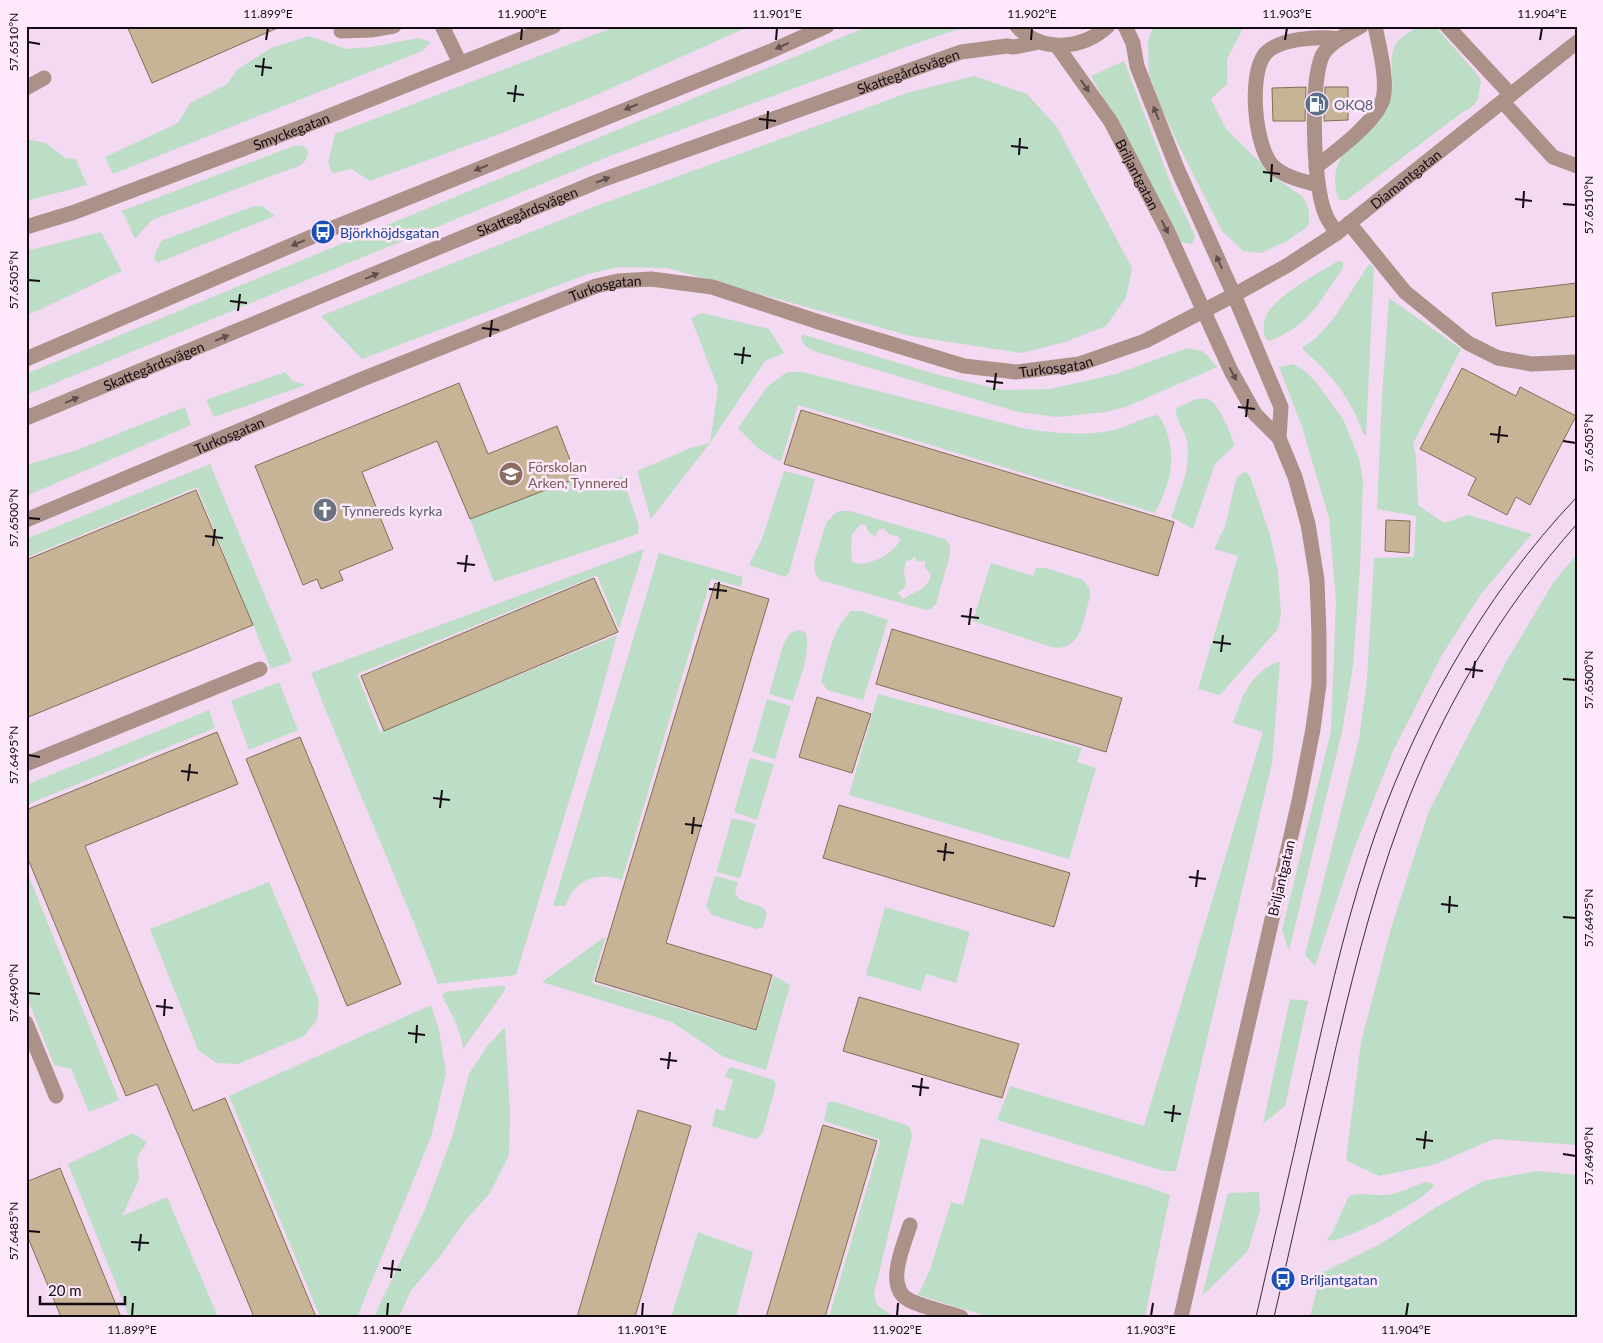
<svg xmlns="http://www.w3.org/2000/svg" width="1603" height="1343" font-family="Lato,sans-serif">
<rect width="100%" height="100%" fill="#f4d9f2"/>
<path fill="#bcdec6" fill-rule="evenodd" d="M617 26H750L594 96 505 132 370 181 352 169 332 173 328 163 335 134Z
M869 26H992L956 30 923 41 615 154 26 395V374Z
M1153 26H1244L1227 59V84L1211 99 1226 129 1276 178 1303 197 1309 211V223L1307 227 1287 241 1261 253 1243 251 1222 231 1183 154 1159 103 1149 74 1148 42Z
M1420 26H1435L1477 74 1481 81 1478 99 1471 108 1463 112 1440 129 1347 200H1340C1335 194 1336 188 1335 182 1334 150 1367 128 1387 107 1399 87 1386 64 1395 45 1399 37 1413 30 1420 26Z
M309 36 346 49 370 47 419 38 431 42 422 51 113 174 105 157 178 123 190 103 227 84 238 69 271 48Z
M1124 61 1173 189 1195 236 1192 244 1180 242 1091 76Z
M974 76 1027 94 1057 127 1132 268 1126 298 1106 326 1065 342 1022 353 910 336 667 268 620 267 588 274 362 359 321 316 596 206 910 92Z
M26 139 46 143 65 158 76 159 87 185 26 201Z
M296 145 304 146 308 152 306 160 299 166 152 220 135 239 122 211Z
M254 206H262L275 216 157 263 154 257 161 241Z
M101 232 122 271 26 316V251Z
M1338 261 1343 262V268C1320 301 1309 326 1269 341L1266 339C1263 332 1263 324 1266 316 1275 296 1319 273 1338 261Z
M1369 264 1374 267 1366 435H1364C1352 400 1331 373 1303 350V347L1315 339 1334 318Z
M1389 298 1461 349 1413 444 1416 457 1418 505 1444 523 1468 515 1532 534 1481 594 1442 655 1393 751 1353 852 1315 966 1305 955 1359 739 1367 680 1374 558 1414 557 1416 516 1377 509 1382 397Z
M702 313 769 329 784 353 765 361 710 443 651 519 637 471 693 447 710 443 718 388 691 318Z
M801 334 939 375 1003 390 1050 389 1116 374 1187 348 1202 351 1209 357 1217 367 1126 407 1105 412 1057 417 1018 412 820 353C809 349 801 346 801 334Z
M1293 364 1305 371 1316 382 1343 419 1359 458 1363 481 1360 569 1353 666 1342 732 1289 951 1282 930 1331 731 1336 601 1329 518 1302 427 1279 367Z
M285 372 293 381 306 385 214 417 206 400Z
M787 372H803L1027 429C1054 433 1081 436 1109 431 1125 429 1140 418 1157 415 1163 420 1166 428 1168 436 1176 464 1168 488 1155 513L798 405 781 462 759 449 738 428 768 386Z
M1196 399C1199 399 1205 398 1208 399 1220 404 1230 433 1235 445L1215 464 1193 529 1171 517C1180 491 1193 465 1186 437 1183 428 1175 418 1176 408Z
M185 407 191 425 26 496V465L77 450Z
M210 464 291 658 290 662 271 669 197 487 28 557 26 539Z
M784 471 815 479 789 573 785 577 749 565 762 539Z
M1246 472 1250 476 1270 535 1278 571 1281 614 1278 629 1220 695 1198 689 1238 556 1214 549 1225 526 1236 480 1240 474Z
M622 476 639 526 638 534 494 582 470 519 577 478 600 484Z
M841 511H850L945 539 950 545V555L936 604 931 609 926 610 820 580 815 573 814 563 826 523 835 513ZM861 524 866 525 868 531 875 537 878 531 883 528 890 535 898 536 900 541C891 555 874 563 858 564L852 561 851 552 852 534ZM915 557 917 562 925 561V568L931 575C929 589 913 592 903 599L898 593 904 588 906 585 904 570 906 562Z
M644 549 619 629 597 575 357 674 380 732 617 635 594 719 516 975 438 984C398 880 352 778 311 673Z
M659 553 743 577 741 587 711 579 622 880C604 874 588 875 575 889 570 893 568 901 565 906H553Z
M1577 554V1145L1494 1139 1433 1165 1379 1176 1346 1160 1361 1042 1391 928 1429 811 1506 662 1553 583Z
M991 563 1033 576 1036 568H1046L1077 578 1083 580 1090 589V596L1082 628 1076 639 1067 646 1059 648 1051 647 973 621Z
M851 611H861L888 620 863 700 827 690 821 681C828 657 832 630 851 611Z
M799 630 806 633C811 655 799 679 793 701L769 694 783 645 790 633Z
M1280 661 1272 763 1176 1171H1164L997 1120 1010 1086 1144 1126 1263 732 1233 723C1243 694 1250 673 1280 661Z
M279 682 298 730 249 750 231 701Z
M878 694 1082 748 1077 762 1096 768 1069 859 849 795Z
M767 699 791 706 775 759 752 752Z
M209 710 215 728 26 805V785Z
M750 758 774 764 757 820 734 812Z
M732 818 756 824 740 878H738L717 872V870Z
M26 869 119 1100 89 1112 71 1069 54 1065 26 995Z
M715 876 738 882 735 892 739 899 764 908 767 914 763 927 756 929 712 915 706 906Z
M269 882 319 1000 317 1020 304 1036 238 1064 217 1063 198 1050 150 929Z
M885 907 970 932 956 983 926 974 921 991 866 975Z
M606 936 592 983 756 1031 774 976 790 985 766 1070 724 1057 672 1022 542 982Z
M495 986H505V990L463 1049C461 1030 451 1013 442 996L445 992Z
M1290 999 1308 1001 1285 1106 1263 1124Z
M431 1005 439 1030 446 1073 431 1137 357 1317H320L229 1096Z
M505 1027 510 1113 509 1155 490 1193 465 1221 439 1258 411 1290 399 1317H374L426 1207 453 1134 469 1074 488 1045Z
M732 1067 774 1080 776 1085 763 1132 757 1139 751 1138 712 1126 716 1108 724 1111 733 1080 725 1077 728 1069Z
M828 1102H836L909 1126 912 1136 874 1294 877 1305 894 1317H829L881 1140 824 1121Z
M133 1133 147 1142 137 1157 139 1179 122 1216 167 1197 218 1317H129L68 1164Z
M981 1138 1145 1186 1170 1195 1145 1317H989L918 1295 930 1270 951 1202 963 1205Z
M1536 1171 1577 1175V1317H1310L1321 1273 1382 1243 1435 1208 1483 1181Z
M1425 1182 1431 1183 1434 1185C1427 1200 1359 1232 1342 1238 1337 1240 1331 1240 1326 1241L1333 1231 1349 1196C1360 1192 1370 1195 1382 1195 1397 1195 1411 1187 1425 1182Z
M1259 1192 1260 1210 1248 1251 1202 1296 1228 1193Z
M698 1232 753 1252 736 1317H671Z"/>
<path fill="#c7b497" stroke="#806f54" d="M127 26H282L152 83Z
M1306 87 1305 121H1273L1272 88Z
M1325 87H1348V120L1324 121Z
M1577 283V316L1496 326 1492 293Z
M1462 368 1516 396 1520 387 1576 416 1530 505 1516 497 1507 515 1468 495 1476 478 1420 449Z
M459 383 488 454 557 426 577 478 470 519 437 441 362 472 393 549 339 571 343 580 321 589 317 579 303 585 255 466Z
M801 410 1174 522 1158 576 784 464Z
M196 490 253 625 26 718V560Z
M1386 520 1410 521 1409 553 1385 551Z
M594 578 618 632 384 731 361 676Z
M715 583 769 599 666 943 772 975 756 1030 595 981Z
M892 629 1122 698 1106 752 876 684Z
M817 697 871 714 852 773 799 757Z
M217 732 238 784 85 846 193 1111 225 1098 316 1317H254L157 1084 126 1096 26 854V810Z
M300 737 401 984 347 1006 246 759Z
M839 805 1070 873 1054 927 823 858Z
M859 997 1019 1044 1002 1098 843 1051Z
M638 1110 691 1126 635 1317H577Z
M823 1125 877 1141 825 1317H766Z
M60 1168 121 1317H61L26 1233V1182Z"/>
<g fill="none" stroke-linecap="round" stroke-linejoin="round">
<g stroke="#ab9188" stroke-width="15">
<path d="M442 26 460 63"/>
<path d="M1017 26C1041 54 1083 49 1108 26"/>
<path d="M1125 26 1133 43 1137 66 1177 168 1234 295 1281 407 1279 438"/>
<path d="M1447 26 1511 95"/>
<path d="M341 31 371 30 394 26"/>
<path id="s1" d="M1057 46 1111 122 1167 230 1231 371 1255 414 1279 438 1295 477 1308 524 1317 580 1319 634V684L1313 729 1299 801 1181 1317"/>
<path d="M26 88 44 78"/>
<path d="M1503 102 1553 157 1577 166"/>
<path d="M1316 167C1335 152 1376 122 1383 99 1388 80 1379 46 1375 26"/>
<path d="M1318 185C1304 181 1283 177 1272 165 1255 146 1248 75 1265 54 1279 38 1319 36 1339 39"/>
<path d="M1349 223 1405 292 1468 343 1498 358 1532 364 1577 362"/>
<path id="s2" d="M26 227 72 213 304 126 554 26"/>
<path d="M1337 233C1333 227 1327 220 1325 213 1313 185 1310 84 1322 56 1328 43 1349 33 1361 26"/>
<path d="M26 359 323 232 771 51 827 26"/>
<path id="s3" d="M26 418 599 181 961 52 1007 46 1014 47 1040 42"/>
<path id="s4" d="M26 520 360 380 596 286 618 281 651 279 712 287 819 322 964 366 1016 372 1079 364 1145 341 1234 295 1288 265 1337 233 1577 42"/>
<path d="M26 764 260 669"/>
<path d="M26 1023 56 1096"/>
<path d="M910 1225C904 1245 884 1287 909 1300 922 1307 946 1312 961 1317"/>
</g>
<path stroke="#382c38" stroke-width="1" d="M1256 1317C1273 1242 1291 1168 1307 1094 1325 1015 1342 936 1367 859 1409 728 1482 596 1577 497
M1274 1317C1293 1237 1310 1157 1329 1077 1349 990 1370 903 1401 819 1440 712 1501 609 1577 524"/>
</g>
<defs><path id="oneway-solid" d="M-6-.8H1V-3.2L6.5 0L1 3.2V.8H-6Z" transform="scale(1.25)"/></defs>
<g fill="#5f4e4e">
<use href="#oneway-solid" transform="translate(782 46) rotate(156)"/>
<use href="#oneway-solid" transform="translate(1085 86) rotate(55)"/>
<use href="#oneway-solid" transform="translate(631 107) rotate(158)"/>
<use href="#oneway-solid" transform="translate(1156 113) rotate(-112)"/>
<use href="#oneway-solid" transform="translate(481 168) rotate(158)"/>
<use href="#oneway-solid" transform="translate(603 180) rotate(-21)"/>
<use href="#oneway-solid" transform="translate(1165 227) rotate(63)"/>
<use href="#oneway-solid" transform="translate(298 243) rotate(157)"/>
<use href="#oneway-solid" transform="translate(1219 262) rotate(-114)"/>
<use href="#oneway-solid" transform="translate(372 276) rotate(-23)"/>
<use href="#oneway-solid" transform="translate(222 338) rotate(-23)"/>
<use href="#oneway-solid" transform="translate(1233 374) rotate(62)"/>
<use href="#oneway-solid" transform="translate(72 400) rotate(-23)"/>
</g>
<path fill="none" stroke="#130a13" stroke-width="2" d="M266 40 268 28M521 40 522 28M776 40 777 28M1031 40 1032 28M1285 40 1287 28M1540 40 1542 28M28 42 40 44M255 66 272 68M262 76 264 58M507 93 524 95M514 102 516 85M759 119 776 121M767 129 768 111M1011 146 1028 148M1019 155 1020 138M1263 172 1280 174M1271 182 1272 164M1515 199 1532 201M1563 204 1576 205M1523 208 1524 191M28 280 40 281M230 301 247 303M238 311 240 294M482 328 499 330M490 337 492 320M734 354 751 356M742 364 744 347M986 381 1003 383M994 390 996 373M1238 407 1255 409M1246 417 1248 399M1490 434 1508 436M1563 441 1576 443M1498 443 1500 426M28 518 40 519M205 536 223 538M213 546 215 529M457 563 475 565M465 572 467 555M709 589 727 591M717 599 719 582M961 616 979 618M969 625 971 608M1213 642 1231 644M1221 652 1223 635M1465 669 1483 671M1473 678 1475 661M1563 679 1576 680M28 755 40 757M181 771 198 773M188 781 190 764M433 798 450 800M440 808 442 790M685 824 702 826M692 834 694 817M937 851 954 853M944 861 946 843M1189 877 1206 879M1196 887 1198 870M1441 904 1458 906M1449 913 1450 896M1563 917 1576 918M28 993 40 994M156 1006 173 1008M164 1016 165 999M408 1033 425 1035M416 1043 417 1025M660 1059 677 1061M668 1069 670 1052M912 1086 929 1088M920 1096 922 1078M1164 1112 1181 1114M1172 1122 1174 1105M1416 1139 1433 1141M1424 1149 1426 1131M1563 1154 1576 1156M28 1231 40 1232M131 1242 149 1243M139 1251 141 1234M383 1268 401 1270M391 1278 393 1260M132 1316 133 1303M387 1316 388 1303M642 1316 643 1303M897 1316 898 1303M1151 1316 1153 1303M1406 1316 1408 1303"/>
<defs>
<symbol id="fuel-disc" viewBox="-11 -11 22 22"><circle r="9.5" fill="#5c6f8a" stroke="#fee8fc"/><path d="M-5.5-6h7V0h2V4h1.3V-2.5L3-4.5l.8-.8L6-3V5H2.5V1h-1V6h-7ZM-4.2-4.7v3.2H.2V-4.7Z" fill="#fff"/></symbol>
<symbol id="bus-disc" viewBox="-11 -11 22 22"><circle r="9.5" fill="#1a4fb4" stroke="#fee8fc"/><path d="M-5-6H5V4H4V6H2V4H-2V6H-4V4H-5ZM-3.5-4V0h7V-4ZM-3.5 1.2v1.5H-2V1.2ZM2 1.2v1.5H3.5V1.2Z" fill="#fff"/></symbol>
<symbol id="school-disc" viewBox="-11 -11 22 22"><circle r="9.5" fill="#8d6e63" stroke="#fee8fc"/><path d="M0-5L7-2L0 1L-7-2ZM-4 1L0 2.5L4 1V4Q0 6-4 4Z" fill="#fff"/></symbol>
<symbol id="church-disc" viewBox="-11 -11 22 22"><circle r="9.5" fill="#6b7280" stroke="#fee8fc"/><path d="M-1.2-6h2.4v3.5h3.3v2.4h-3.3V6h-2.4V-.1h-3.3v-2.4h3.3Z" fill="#fff"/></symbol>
</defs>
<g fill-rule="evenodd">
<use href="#fuel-disc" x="1303" y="90" width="28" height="28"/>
<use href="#bus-disc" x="309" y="218" width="28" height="28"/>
<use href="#school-disc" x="497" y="460" width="28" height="28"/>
<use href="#church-disc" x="311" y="496" width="28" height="28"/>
<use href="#bus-disc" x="1269" y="1265" width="28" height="28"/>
</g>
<g text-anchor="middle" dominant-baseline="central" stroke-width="5" stroke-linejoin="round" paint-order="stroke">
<g font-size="14" fill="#130a13" stroke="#fee8fc">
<text stroke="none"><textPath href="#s3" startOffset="948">Skattegårdsvägen</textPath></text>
<text stroke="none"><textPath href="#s2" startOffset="282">Smyckegatan</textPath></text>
<text stroke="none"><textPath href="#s1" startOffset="152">Briljantgatan</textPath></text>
<text stroke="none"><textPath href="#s4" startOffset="1491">Diamantgatan</textPath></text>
<text stroke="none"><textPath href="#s3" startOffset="542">Skattegårdsvägen</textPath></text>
<text stroke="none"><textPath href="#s4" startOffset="625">Turkosgatan</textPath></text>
<text stroke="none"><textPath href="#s4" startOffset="1090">Turkosgatan</textPath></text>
<text stroke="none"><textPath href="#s3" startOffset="138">Skattegårdsvägen</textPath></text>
<text stroke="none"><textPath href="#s4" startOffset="220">Turkosgatan</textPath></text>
<text transform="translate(1281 878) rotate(-77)">Briljantgatan</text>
</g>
<g font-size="14" fill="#4e5e75" stroke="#fee8fc" text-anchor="start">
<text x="1334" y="104">OKQ8</text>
</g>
<g font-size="14" fill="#164399" stroke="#fee8fc" text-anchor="start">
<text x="340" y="232">Björkhöjdsgatan</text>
<text x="1300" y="1279">Briljantgatan</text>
</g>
<g font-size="14" fill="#785e54" stroke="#fee8fc" text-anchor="start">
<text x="528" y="466">Förskolan<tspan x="528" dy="16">Arken, Tynnered</tspan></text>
</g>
<g font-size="14" fill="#5b616d" stroke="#fee8fc" text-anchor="start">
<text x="342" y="510">Tynnereds kyrka</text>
</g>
</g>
<rect width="1603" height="1343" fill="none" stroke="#fee8fc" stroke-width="55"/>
<path d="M40 1296v8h85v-8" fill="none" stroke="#130a13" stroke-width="2.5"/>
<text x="48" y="1296" font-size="15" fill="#130a13" stroke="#fee8fc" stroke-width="4" paint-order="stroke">20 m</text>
<rect x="28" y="28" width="1548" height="1288" fill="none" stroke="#130a13" stroke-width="2"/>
<g font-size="12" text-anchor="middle" fill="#130a13">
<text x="268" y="18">11.899°E</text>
<text x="522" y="18">11.900°E</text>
<text x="777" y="18">11.901°E</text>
<text x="1032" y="18">11.902°E</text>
<text x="1287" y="18">11.903°E</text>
<text x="1542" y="18">11.904°E</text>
<text transform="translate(14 42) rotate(-90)" y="4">57.6510°N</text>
<text transform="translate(1589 205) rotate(-90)" y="4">57.6510°N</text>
<text transform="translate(14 280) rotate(-90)" y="4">57.6505°N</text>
<text transform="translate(1589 443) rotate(-90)" y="4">57.6505°N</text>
<text transform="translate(14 518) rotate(-90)" y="4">57.6500°N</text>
<text transform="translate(1589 680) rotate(-90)" y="4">57.6500°N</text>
<text transform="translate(14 755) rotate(-90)" y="4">57.6495°N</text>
<text transform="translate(1589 918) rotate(-90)" y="4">57.6495°N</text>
<text transform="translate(14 993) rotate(-90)" y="4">57.6490°N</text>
<text transform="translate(1589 1156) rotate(-90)" y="4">57.6490°N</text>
<text transform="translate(14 1231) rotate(-90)" y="4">57.6485°N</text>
<text x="132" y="1334">11.899°E</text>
<text x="387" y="1334">11.900°E</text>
<text x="642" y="1334">11.901°E</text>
<text x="897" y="1334">11.902°E</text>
<text x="1151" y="1334">11.903°E</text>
<text x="1406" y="1334">11.904°E</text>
</g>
</svg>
